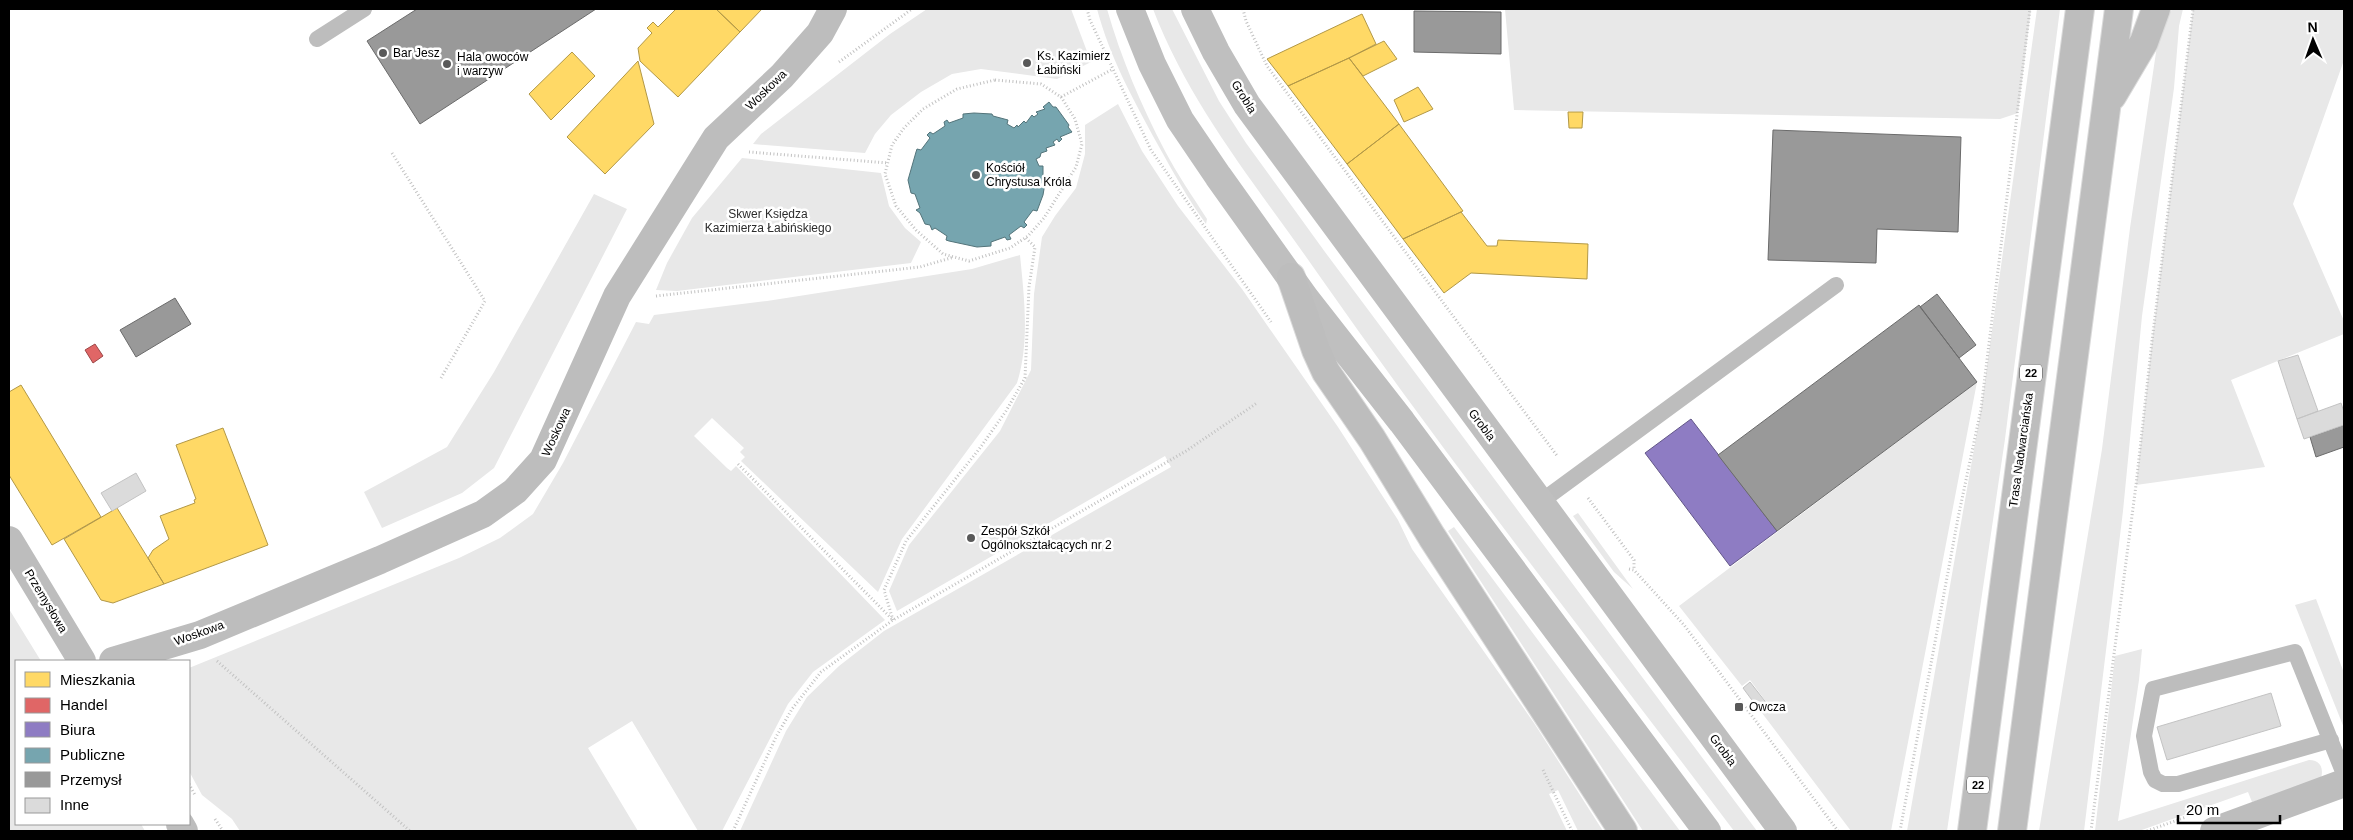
<svg xmlns="http://www.w3.org/2000/svg" width="2353" height="840" font-family="Arial,sans-serif">
<rect width="100%" height="100%" fill="#fff"/>
<path fill="#e8e8e8" d="M927 9H1071L1091 62 1057 79 981 69 952 74 921 92 891 115 875 134 865 153 753 144 761 134 890 34Z
M1097 9H1107C1121 58 1141 105 1165 151 1177 174 1193 197 1207 219L1206 224C1188 199 1173 172 1158 145 1134 101 1110 58 1097 9Z
M1153 9H1172L1219 101 1246 143 1325 252 1757 831H1734C1594 645 1449 462 1316 271 1257 186 1190 106 1153 9Z
M1505 9H2031L2018 113 2000 119 1514 110Z
M2037 9H2060L2005 439 1947 831H1907L1981 409Z
M2172 9H2183L2179 26 2174 88 2142 316 2123 511 2084 831H2039L2102 449 2130 228 2159 32Z
M2193 9H2344V60L2293 204 2344 321V334L2231 380 2265 467 2136 485 2152 341Z
M1118 104 1142 151 1178 206 1242 289 1338 427 1398 520 1412 549 1534 723 1603 831H1578L1558 790 1549 794 1567 831H740L786 731 807 697 839 666 884 631 1171 467 1165 456 897 611 889 591 909 545 1000 431 1031 370 1034 294 1042 237 1055 216 1076 188 1085 154V125Z
M742 158 881 173 889 206 905 228 921 242 911 263 677 291 656 290 667 263 692 218Z
M594 194 627 209 494 468 462 493 382 528 364 492 447 447 494 372Z
M1020 255C1024 296 1030 342 1017 383L902 539 878 592 741 461 745 457 740 452 744 448 712 418 694 436 727 468 731 471 736 466 885 620 813 672 788 704 722 831H698L632 721 588 748 638 831H240L232 819 202 795 189 771V668L459 558 500 538 533 514 563 463 636 322 649 324 654 315 767 301 972 269Z
M1977 382 1891 831H1851L1762 713 1770 707 1750 680 1742 686 1679 606Z
M1578 513 1633 589 1614 572 1573 516Z
M1454 527 1680 831H1643L1448 531Z
M2316 599 2344 673V728L2295 605Z
M9 609 41 661H16V824H141L145 831H9Z
M2142 649 2139 680 2118 821 2309 760C2320 760 2324 768 2321 778L2317 782 2252 802 2248 792 2139 831H2095L2115 656Z"/>
<path fill="#ffd966" stroke="#b29847" d="M676 9H716L740 32 678 97 640 61 638 48 652 33 647 28 653 22 658 27Z
M716 9H762L740 32Z
M1362 14 1376 44 1349 58 1288 86 1267 59Z
M1384 41 1397 59 1363 76 1349 58Z
M572 52 595 76 551 120 529 94Z
M1349 58 1399 124 1347 164 1288 86Z
M638 61 654 124 605 174 567 137Z
M1418 87 1433 109 1404 122 1394 100Z
M1568 112H1583L1582 128H1569Z
M1399 124 1463 211 1403 239 1347 164Z
M1461 212 1487 246H1497L1498 240 1588 244 1587 279 1471 273 1444 293 1403 239Z
M21 385 101 517 52 545 9 475V392Z
M223 428 268 545 164 584 148 558 153 550 169 539 160 516 195 503 194 500 196 499 176 445Z
M117 508 164 584 113 603 101 600 64 539Z"/>
<path fill="#e06666" stroke="#9d4747" d="M95 344 103 356 93 363 85 350Z"/>
<path fill="#8e7cc3" stroke="#635788" d="M1691 419 1777 531 1730 566 1645 453Z"/>
<path fill="#76a5af" stroke="#53747a" d="M1049 102 1053 107H1056L1069 125 1068 127 1072 132 1060 137 1062 139 1059 142 1057 139 1053 142 1055 145 1046 148 1047 151 1041 153 1040 157 1036 159 1039 166H1043V182L1045 183 1043 195 1037 211 1033 210 1024 222 1027 225 1024 228 1021 226 1009 235 1011 239 1007 240 1005 237 991 242V246L977 247 949 241 946 240 947 236 935 228 932 230 930 225 925 224 920 213 916 210 920 208 915 194 911 193 908 180 916 152 917 149 921 150 930 138 927 135 930 132 933 134 945 126 944 122 947 120 949 123 963 118V114L974 113 992 114 993 116 1008 120 1007 124 1014 128 1017 125 1018 127 1024 121 1026 123 1032 115 1034 117 1038 114 1036 112 1045 109 1043 107Z"/>
<path fill="#999" stroke="#6b6b6b" d="M417 9H596L420 124 367 41Z
M1414 11 1501 12V54L1414 52Z
M1773 130 1961 137 1958 232 1877 229 1876 263 1768 260Z
M1937 294 1976 345 1959 358 1920 307Z
M175 298 191 324 136 357 120 330Z
M1919 305 1977 382 1777 531 1718 455Z
M2344 425V447L2316 457 2310 437Z"/>
<path fill="#dbdbdb" stroke="#c3c3c3" d="M2298 355 2318 411 2297 419 2278 361Z
M2341 403 2344 412V425L2304 439 2297 419Z
M136 473 146 491 112 511 101 493Z
M1750 682 1768 705 1760 711 1743 688Z
M2271 693 2281 726 2167 760 2157 727Z"/>
<g fill="none" stroke-linecap="round" stroke-linejoin="round">
<defs>
<path id="primary" d="M2112 96 2144 42 2156 9
M1291 277 1316 350 1326 372 1372 439 1432 537 1623 831
M1972 831 2080 9
M2012 831 2119 9"/>
</defs>
<use href="#primary" stroke="#dbdbdb" stroke-width="30"/>
<path stroke="#c2c2c2" stroke-width="3" stroke-dasharray="1 2.5" stroke-linecap="butt" d="M1087 9 1090 20 1151 150 1271 322
M1243 9 1246 21 1267 66 1558 457
M839 62 912 9
M995 80 1041 84 1061 97 1075 119 1082 144 1076 167 1044 218 1028 236 1010 248 969 261 943 254 916 230 896 206 885 174 892 145 904 128 923 109 957 89Z
M1061 97 1113 69
M749 152 888 163
M392 153 485 301 441 378
M656 296 920 267 954 257
M738 464 892 619
M1588 498 1634 560V570
M1629 569 1634 570 1684 625 1838 831
M893 620 884 590 906 541 980 448 1006 411 1025 378 1029 287 1035 247 1025 237
M217 661 410 831
M1543 770 1572 831
M189 784 195 795
M215 819 223 831
M733 831 776 737 792 709 821 672 893 620 1186 451 1257 403
M1900 831 1958 518 1981 409 2030 9
M2091 831 2136 485 2152 341 2193 9
M2147 831 2186 817"/>
<path stroke="#bdbdbd" stroke-width="16" d="M317 39 364 9
M1539 503 1836 285
M2331 740 2178 784H2163L2155 780 2151 772 2144 736 2153 689 2295 652 2344 774"/>
<path stroke="#bdbdbd" stroke-width="28" d="M9 540 82 661
M113 661 200 635 380 560 483 514 515 491 543 460 617 296 716 138 782 76 820 33 833 9
M180 824 184 831
M2214 831 2344 783"/>
<path stroke="#bfbfbf" stroke-width="28" d="M1130 9 1152 64 1180 120 1218 176 1305 298 1402 422 1707 831
M1195 9 1216 52 1247 105 1783 831"/>
<use href="#primary" stroke="#bdbdbd" stroke-width="28"/>
</g>
<g fill="#595959" stroke="#fff" stroke-width="2">
<circle cx="383" cy="53" r="5"/>
<circle cx="1027" cy="63" r="5"/>
<circle cx="447" cy="64" r="5"/>
<circle cx="976" cy="175" r="5"/>
<circle cx="971" cy="538" r="5"/>
<rect x="1734" y="702" width="10" height="10" rx="2.5"/>
</g>
<g text-anchor="middle" dominant-baseline="central" stroke-width="5" stroke-linejoin="round" paint-order="stroke">
<g fill="#fff" stroke="#4c4c4c" stroke-width="1">
<rect x="2020" y="364.5" width="22" height="17" rx="4"/>
<rect x="1967" y="776.5" width="22" height="17" rx="4"/>
</g>
<g font-size="11" font-weight="bold" fill="#000">
<text x="2031" y="373">22</text>
<text x="1978" y="785">22</text>
</g>
<g font-size="12" fill="#000" stroke="#fff" text-anchor="start">
<text x="393" y="53">Bar Jesz</text>
<text x="1037" y="56">Ks. Kazimierz<tspan x="1037" dy="14">Łabiński</tspan></text>
<text x="457" y="57">Hala owoców<tspan x="457" dy="14">i warzyw</tspan></text>
<text x="986" y="168">Kościół<tspan x="986" dy="14">Chrystusa Króla</tspan></text>
<text x="981" y="531">Zespół Szkół<tspan x="981" dy="14">Ogólnokształcących nr 2</tspan></text>
<text x="1749" y="707">Owcza</text>
</g>
<g font-size="12" fill="#000" stroke="#fff">
<text transform="translate(766 90) rotate(-44)">Woskowa</text>
<text transform="translate(1244 97) rotate(58)">Grobla</text>
<text transform="translate(1482 425) rotate(53)">Grobla</text>
<text transform="translate(556 432) rotate(-65)">Woskowa</text>
<text transform="translate(2021 450) rotate(-82)">Trasa Nadwarciańska</text>
<text transform="translate(46 601) rotate(59)">Przemysłowa</text>
<text transform="translate(199 633) rotate(-20)">Woskowa</text>
<text transform="translate(1723 750) rotate(53)">Grobla</text>
</g>
<g font-size="12" fill="#2c2c2c" stroke="#fff">
<text x="768" y="214">Skwer Księdza<tspan x="768" dy="14">Kazimierza Łabińskiego</tspan></text>
</g>
</g>
<rect width="2353" height="840" fill="none" stroke="#000000" stroke-width="20"/>
<rect x="15" y="660" width="175" height="165" fill="#ffffff" stroke="#999999"/>
<rect x="25" y="672" width="25" height="15" fill="#ffd966" stroke="#999999"/>
<text x="60" y="685" font-size="15" fill="#000000">Mieszkania</text>
<rect x="25" y="698" width="25" height="15" fill="#e06666" stroke="#999999"/>
<text x="60" y="710" font-size="15" fill="#000000">Handel</text>
<rect x="25" y="722" width="25" height="15" fill="#8e7cc3" stroke="#999999"/>
<text x="60" y="735" font-size="15" fill="#000000">Biura</text>
<rect x="25" y="748" width="25" height="15" fill="#76a5af" stroke="#999999"/>
<text x="60" y="760" font-size="15" fill="#000000">Publiczne</text>
<rect x="25" y="772" width="25" height="15" fill="#999999" stroke="#999999"/>
<text x="60" y="785" font-size="15" fill="#000000">Przemysł</text>
<rect x="25" y="798" width="25" height="15" fill="#dbdbdb" stroke="#999999"/>
<text x="60" y="810" font-size="15" fill="#000000">Inne</text>
<g transform="translate(2313 40) rotate(358)" stroke="#ffffff" stroke-width="4" paint-order="stroke">
<path d="M0-4L9 19L0 12L-9 19Z" fill="#000000"/>
<text y="-8" font-size="14" font-weight="bold" text-anchor="middle" fill="#000000">N</text>
</g>
<path d="M2178 815v8h102v-8" fill="none" stroke="#000000" stroke-width="2.5"/>
<text x="2186" y="815" font-size="15" fill="#000000" stroke="#ffffff" stroke-width="4" paint-order="stroke">20 m</text>
</svg>
